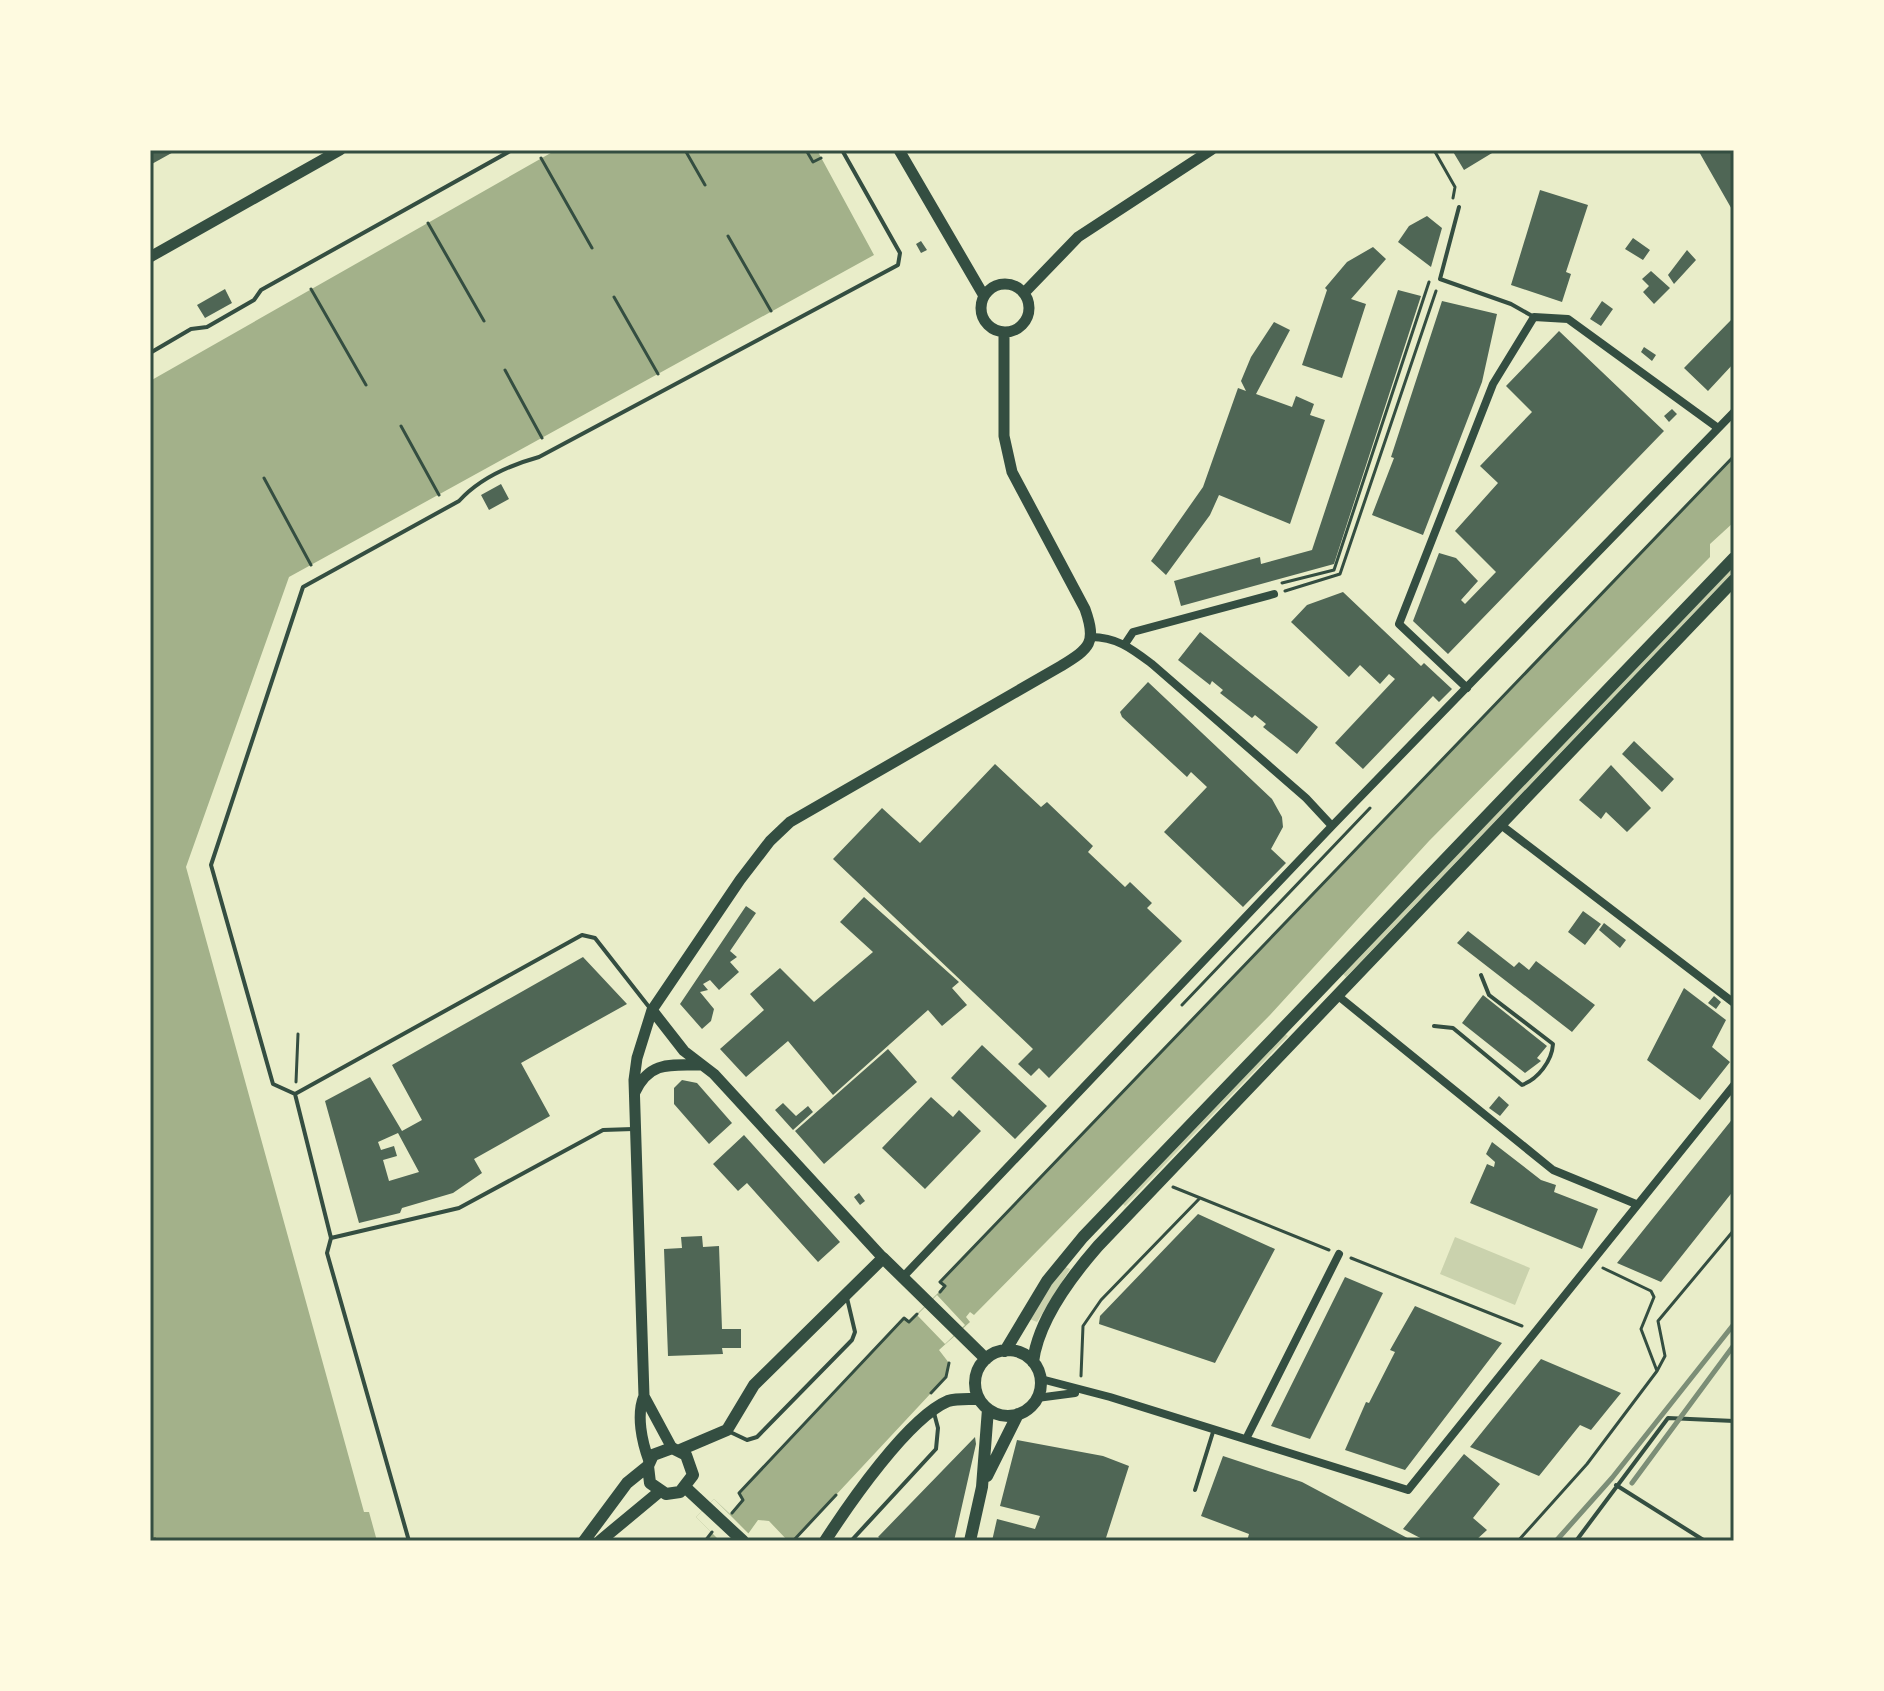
<svg xmlns="http://www.w3.org/2000/svg" width="1884" height="1691" font-family="Montserrat,sans-serif">
<rect width="100%" height="100%" fill="#e9edc9"/>
<path fill="#cad2ad" d="M1734 563V571L1346 977 1342 973Z
M1284 1033 1288 1036 1125 1206 1122 1203Z
M1455 1237 1530 1268 1515 1305 1440 1274Z
M1065 1267 1070 1269 1037 1322 1027 1318Z"/>
<path fill="#a3b18a" d="M556 150H817L874 255 289 577 186 867 364 1512H369L377 1541H150V381Z
M1734 456V522L1710 544V557L1429 841 1270 1015 974 1315 970 1312 966 1317 970 1322 939 1350 949 1363 946 1377 793 1541H788L769 1521 758 1520 743 1541H705L712 1533 696 1517 714 1499 730 1514 743 1500 739 1493 904 1318 909 1322 945 1286 940 1282C1204 1006 1470 732 1734 456Z"/>
<path fill="#e9edc9" d="M937 1295 965 1325 945 1344 917 1315Z
M714 1499 751 1536 748 1541H720L696 1517Z"/>
<path fill="#4f6655" fill-rule="evenodd" d="M150 150H177L150 165Z
M1452 150H1497L1464 170Z
M1698 150H1734V213Z
M1540 190 1588 205 1566 272 1571 274 1562 302 1511 285Z
M1427 216 1442 228 1431 267 1398 242 1409 226Z
M1633 238 1650 250 1643 260 1625 249Z
M921 241 927 250 921 253 916 244Z
M1373 247 1386 259 1351 299 1366 304 1342 378 1302 365 1327 290 1325 288 1347 262Z
M1687 250 1696 260 1674 284 1668 275Z
M1651 271 1670 288 1654 304 1643 292 1649 286 1642 279Z
M225 289 232 303 205 318 197 305Z
M1398 290 1421 296 1334 564 1181 606 1174 581 1260 557 1261 564 1312 550Z
M1442 301 1497 314 1482 382 1423 535 1372 515 1394 458 1391 457Z
M1602 301 1613 309 1601 326 1590 319Z
M1732 319 1734 363 1708 391 1684 368Z
M1274 322 1290 330 1256 394 1292 407 1296 396 1314 404 1310 415 1325 420 1290 524 1219 495 1210 515 1166 575 1151 561 1203 487 1238 388 1246 391 1241 381 1251 357Z
M1559 331 1664 431 1448 654 1413 621 1439 553 1456 558 1478 581 1461 600 1465 604 1496 572 1455 531 1498 483 1480 466 1532 412 1506 386Z
M1644 347 1656 355 1652 361 1641 352Z
M1672 409 1677 414 1669 422 1664 416Z
M501 484 509 499 489 510 481 495Z
M1343 592 1421 666 1424 663 1452 689 1439 702 1433 696 1363 769 1335 743 1395 679 1389 674 1380 684 1360 665 1349 677 1291 622 1307 605Z
M1200 632 1318 727 1297 754 1263 727 1266 724 1255 715 1252 718 1220 693 1223 690 1212 681 1210 685 1178 660Z
M1148 682 1272 799 1282 817 1283 827 1271 849 1286 863 1243 907 1164 832 1207 787 1191 772 1187 777 1122 717 1120 712Z
M1634 741 1674 779 1662 792 1622 754Z
M995 764 1041 807 1047 802 1093 846 1088 852 1125 887 1130 882 1152 903 1147 908 1182 941 1049 1078 1039 1068 1031 1076 1018 1064 1033 1049 833 859 882 808 920 843Z
M1611 765 1651 808 1627 832 1606 812 1601 819 1579 800Z
M864 897 959 982 952 988 967 1005 942 1026 928 1010 833 1095 788 1041 746 1077 720 1049 764 1010 750 994 780 968 814 1002 873 952 840 922Z
M746 906 756 913 730 951 737 957 730 962 739 972 719 990 710 980 703 984 708 990 700 992 714 1009 711 1021 702 1029 680 1004Z
M1583 911 1601 924 1585 945 1568 932Z
M1604 923 1626 940 1620 948 1599 930Z
M1468 931 1514 967 1519 962 1529 970 1536 961 1595 1005 1572 1032 1457 943Z
M583 957 627 1004 521 1063 550 1116 474 1159 482 1173 453 1193 402 1208 400 1213 359 1223 325 1101 370 1077 402 1131 422 1120 392 1065ZM398 1133 419 1172 389 1181 383 1160 397 1156 394 1146 381 1150 378 1142Z
M1684 988 1726 1020 1712 1047 1730 1062 1700 1100 1647 1060Z
M1483 995 1547 1046 1537 1058 1541 1061 1525 1073 1462 1023Z
M1714 996 1721 1002 1716 1009 1708 1003Z
M982 1045 1047 1106 1015 1139 951 1078Z
M888 1049 917 1082 824 1164 795 1131Z
M682 1080 697 1083 732 1123 709 1144 674 1104V1088Z
M1499 1096 1509 1105 1500 1116 1489 1108Z
M931 1097 953 1117 959 1110 981 1131 925 1189 882 1148Z
M783 1103 796 1116 808 1106 813 1112 793 1130 775 1110Z
M1734 1117V1190L1661 1282 1617 1263Z
M744 1135 840 1242 818 1262 747 1183 738 1191 713 1164Z
M1492 1142 1541 1180 1556 1185 1554 1192 1598 1209 1582 1249 1470 1203 1487 1164 1494 1167 1495 1162 1486 1154Z
M859 1193 865 1201 860 1205 854 1197Z
M1198 1214 1275 1249 1215 1363 1099 1324 1100 1316Z
M702 1236 703 1247 719 1246 722 1329H741V1348H722L723 1354 668 1356 664 1249 682 1248 681 1237Z
M1345 1277 1383 1293 1310 1439 1271 1426Z
M1415 1306 1502 1343 1405 1470 1345 1450 1366 1402 1369 1403 1395 1352 1390 1350Z
M1541 1359 1621 1393 1591 1430 1580 1425 1539 1476 1470 1447Z
M975 1437 976 1444 954 1541H884L878 1537Z
M1017 1440 1103 1456 1129 1466 1105 1541H992L997 1519 1035 1529 1040 1516 1000 1506Z
M1464 1454 1500 1484 1473 1518 1487 1530 1475 1541H1426L1403 1529Z
M1223 1456 1302 1482 1413 1541H1247L1249 1534 1201 1516Z"/>
<g fill="none" stroke-linecap="round" stroke-linejoin="round">
<path stroke="#344e41" stroke-width="3" d="M685 150 705 185
M806 150 813 162 821 158
M1434 150 1455 187 1453 198
M541 158 592 248
M428 223 484 321
M728 236 771 311
M311 289 366 385
M614 297 658 374
M505 370 542 438
M401 426 439 495
M264 478 311 565
M1282 583 1334 570 1429 282
M1285 591 1340 574 1436 291
M1182 1005 1370 808
M296 1082 298 1034
M1173 1187 1329 1250
M1351 1258 1522 1326
M1603 1268 1651 1291 1654 1297 1641 1329 1657 1371
M940 1292 945 1286 940 1282C1205 1007 1470 732 1734 456
M1081 1376 1083 1326 1101 1300 1200 1198
M931 1393 946 1377 949 1363
M732 1513 743 1500 739 1493 904 1318 909 1322 917 1314
M150 1540 155 1539
M705 1541 712 1532
M793 1541 836 1495
M1518 1541 1587 1464 1657 1371 1665 1356 1658 1321 1734 1230"/>
<path stroke="#344e41" stroke-width="4" d="M1459 207 1440 279 1511 304 1534 317
M150 353 191 329 207 327 254 300 261 290 512 150
M1434 1026 1453 1028 1522 1085C1538 1079 1552 1061 1553 1044L1489 995 1481 975
M295 1094 273 1084 211 865 303 587 459 501C479 479 510 465 539 457L898 265 900 253 842 150
M295 1094 331 1238 327 1253 409 1541
M295 1094 582 935 595 938 649 1007
M331 1238 459 1208 603 1130 633 1129
M728 1431 747 1440 757 1437 852 1340 855 1332 847 1298
M1616 1485 1705 1541
M1195 1490 1213 1432
M851 1541 936 1449 938 1428 934 1413
M1576 1541 1668 1418 1734 1421"/>
<path stroke="#344e41" stroke-width="8" d="M1091 637C1117 637 1132 649 1152 664L1306 798 1332 826
M1125 644 1133 632 1274 594
M1467 688 1399 624 1493 384 1534 317 1568 319 1718 428
M1501 825 1734 1003
M1337 995 1553 1170 1636 1204
M902 1278 1332 826 1734 412
M1041 1379 1110 1397 1408 1490 1734 1085
M1037 1398 1075 1393
M1246 1439 1339 1254"/>
<path stroke="#344e41" stroke-width="11" d="M899 150 984 296
M150 257 340 150
M981 308a24 24 0 1 1 48 0a24 24 0 1 1-48 0Z
M1024 293 1078 237 1211 150
M652 1010 684 1051 714 1074 883 1258
M635 1092C650 1061 670 1065 701 1065
M644 1396 672 1448
M649 1461C642 1442 636 1415 644 1396L634 1080 637 1058 652 1010 740 880 770 841 790 822 1061 666C1090 648 1097 643 1085 609L1012 472 1004 436V332"/>
<path stroke="#344e41" stroke-width="12" d="M975 1383a33 33 0 1 1 66 0a33 33 0 1 1-66 0Z
M1005 1351 1047 1281 1083 1237 1734 558
M1033 1362C1038 1320 1071 1277 1098 1246L1734 580
M680 1450 727 1430 754 1385 883 1258 986 1359
M987 1476 1018 1414
M686 1488 743 1541
M584 1541 627 1483 648 1466 653 1455 672 1448 686 1455 693 1475 680 1492 666 1494 650 1483 648 1466
M600 1541 659 1492
M825 1541C849 1504 908 1418 948 1401 957 1398 969 1399 979 1399
M970 1541 982 1487 988 1409"/>
<path stroke="#7c8e77" stroke-width="5" d="M1632 1483 1734 1345
M1556 1541 1612 1478 1734 1324"/>
</g>
<rect width="1884" height="1691" fill="none" stroke="#fefae0" stroke-width="304"/>
<rect x="152" y="152" width="1580" height="1387" fill="none" stroke="#344e41" stroke-width="3"/>
</svg>
